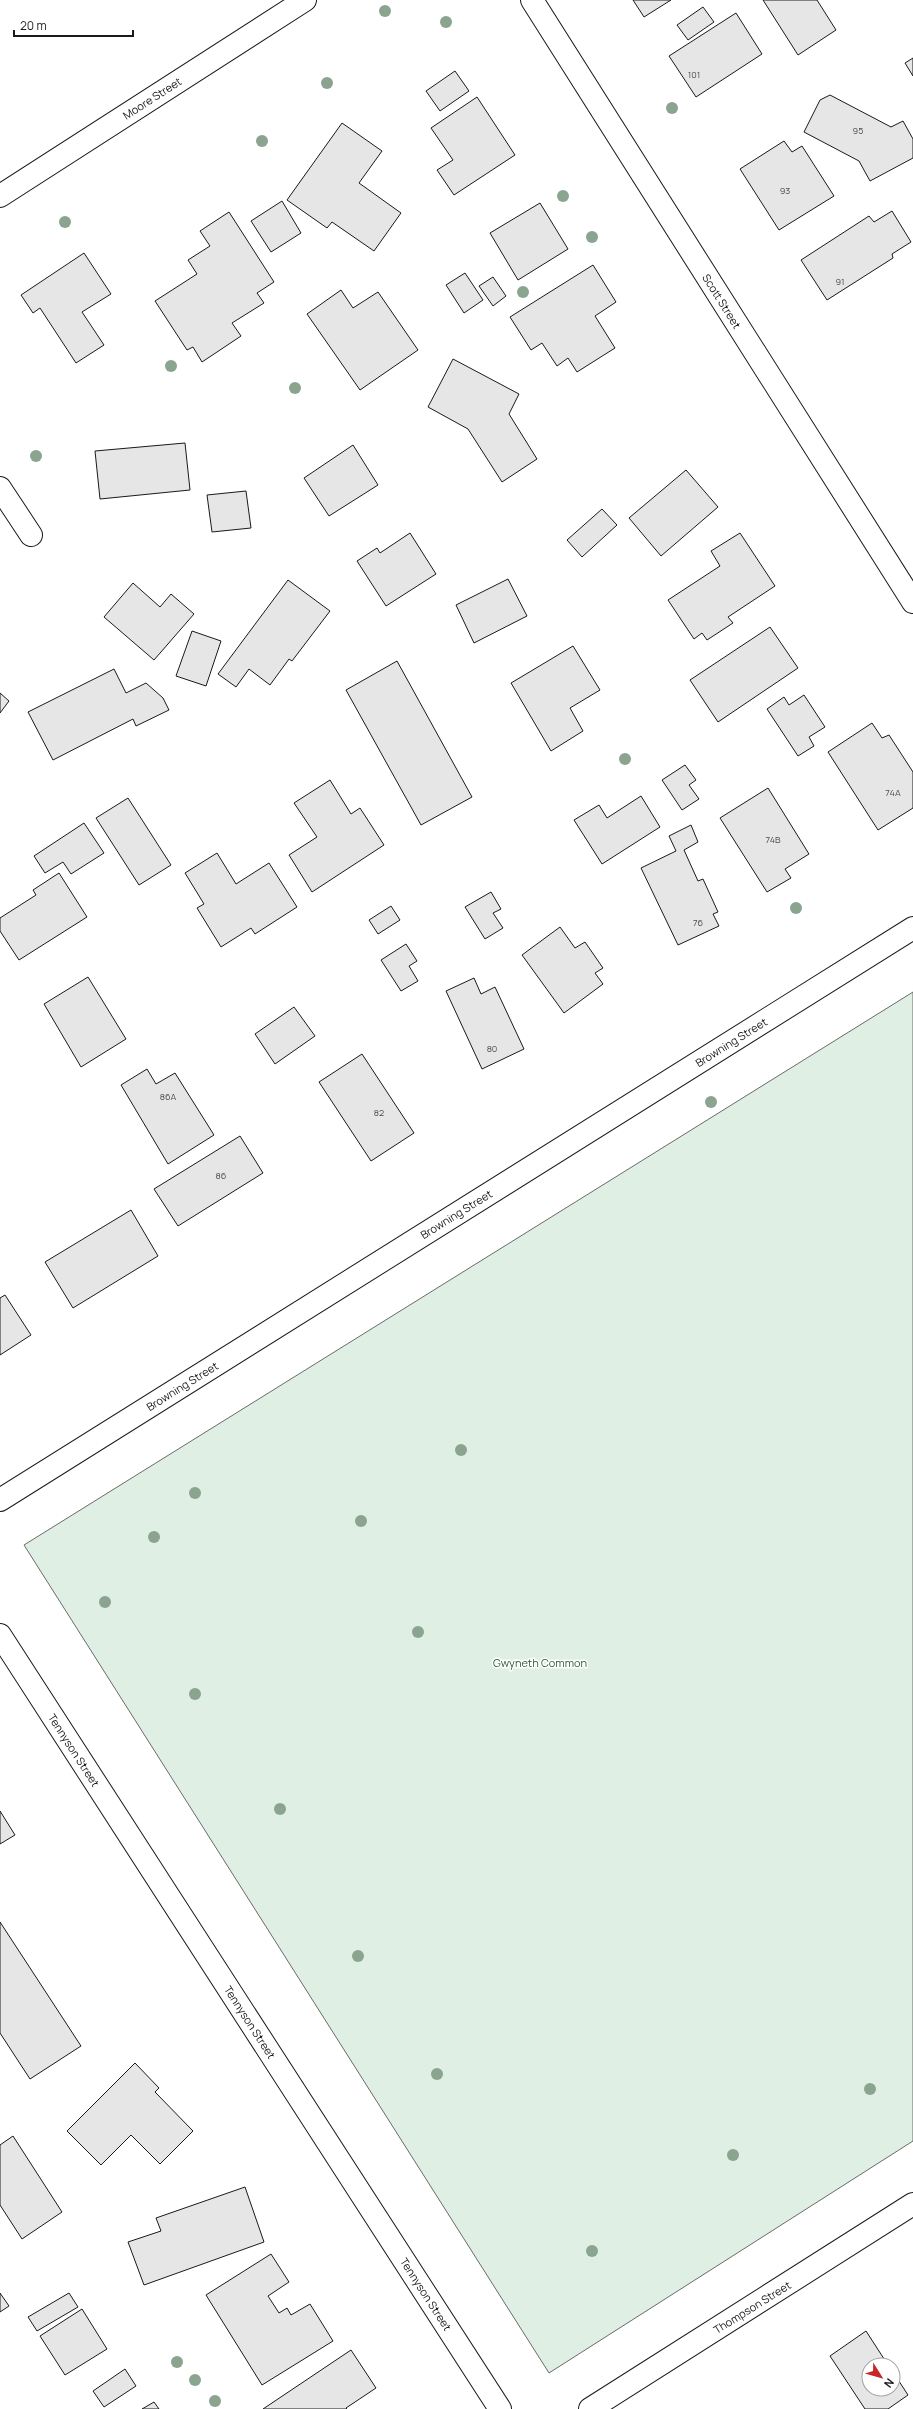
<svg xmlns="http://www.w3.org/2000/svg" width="913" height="2409" font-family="Manrope,sans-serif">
<rect width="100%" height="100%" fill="#fff"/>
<path fill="#e0efe3" stroke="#6a6a6a" d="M913 992V2141L549 2373 24 1545Z"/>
<path fill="#e6e6e6" stroke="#1a1a1a" d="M633 0H671L644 17Z
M763 0H817L836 30 798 55Z
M703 7 714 22 688 40 677 25Z
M736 13 762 54 696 97 669 56Z
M913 58V76L905 63Z
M455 71 469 91 440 111 426 91Z
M830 95 891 127 903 121 913 139V158L870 181 859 161 804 132 820 100Z
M477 97 515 155 454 195 437 170 453 160 431 128Z
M342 123 382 151 359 183 401 213 374 251 332 222 327 228 287 200Z
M784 141 792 152 802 146 834 196 779 230 740 169Z
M282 201 301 233 271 252 251 221Z
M540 203 568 249 518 280 490 233Z
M892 211 911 242 892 254 893 258 827 300 801 260 869 216 874 222Z
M229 212 274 282 257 293 264 303 232 323 241 336 202 362 193 347 187 350 155 301 197 274 188 260 210 246 200 231Z
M84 253 111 294 82 312 104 345 76 363 40 308 33 313 21 295Z
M593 265 616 302 595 316 615 348 577 372 568 358 557 366 542 343 531 350 510 317Z
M465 273 483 300 464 313 446 285Z
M493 277 506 296 493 306 479 286Z
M341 290 353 308 378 292 418 350 360 390 307 314Z
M453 359 519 394 509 414 537 459 502 482 468 429 428 407Z
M185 443 190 490 100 499 95 451Z
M353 445 378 485 329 516 304 478Z
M686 470 718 507 661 556 629 518Z
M246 491 251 528 212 532 207 495Z
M602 509 617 525 582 557 567 540Z
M410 533 436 574 386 606 357 561 377 548 380 553Z
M740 533 775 586 728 617 733 623 707 640 702 633 694 639 668 600 720 566 711 551Z
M508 579 527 616 474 643 456 605Z
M288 580 330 611 292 661 289 659 270 685 249 669 236 687 218 674Z
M133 583 160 607 171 594 194 614 154 660 104 617Z
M770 627 798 668 718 722 690 680Z
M192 631 221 641 206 686 176 676Z
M573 646 600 690 570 708 583 731 551 751 511 683Z
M397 661 472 797 421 825 346 690Z
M114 669 126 693 146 683 163 698 169 710 136 726 133 719 53 760 28 712Z
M0 693 9 701 0 713Z
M804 695 825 727 809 737 814 746 798 756 767 709 784 697 789 705Z
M872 723 882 738 889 735 913 772V808L878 830 828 752Z
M685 765 696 780 689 785 699 799 682 810 662 780Z
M330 780 351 814 360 808 384 845 312 892 289 855 317 837 294 803Z
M768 788 809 854 785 869 791 878 767 892 720 818Z
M641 796 660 827 602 864 574 820 599 805 607 818Z
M128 798 171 865 139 885 96 818Z
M84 823 104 853 71 874 63 862 45 873 34 856Z
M691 825 698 842 684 850 698 881 703 879 718 912 713 914 719 926 678 945 641 868 676 851 669 836Z
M217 853 236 884 269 863 297 907 255 934 251 928 221 947 197 908 204 904 185 873Z
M59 873 87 917 19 960 0 931V918L36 895 33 890Z
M491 892 501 909 493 913 503 928 485 939 465 907Z
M391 906 400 920 378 934 369 920Z
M560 927 575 948 585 942 603 968 595 973 603 984 564 1013 522 955Z
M406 944 417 961 409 966 418 981 401 991 381 960Z
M88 977 126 1039 81 1067 44 1004Z
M474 978 481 994 495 987 524 1049 482 1069 446 991Z
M294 1007 315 1036 275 1064 255 1034Z
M362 1054 414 1133 371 1161 319 1082Z
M147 1069 156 1084 175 1073 214 1135 168 1164 121 1085Z
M240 1136 263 1173 178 1226 154 1189Z
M131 1210 158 1256 73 1308 45 1262Z
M5 1295 31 1335 0 1355V1298Z
M0 1811 15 1835 0 1844Z
M0 1922 81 2046 30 2079 0 2033Z
M135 2063 159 2088 155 2092 193 2131 160 2164 131 2135 101 2165 67 2131Z
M13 2136 62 2212 22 2239 0 2205V2145Z
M245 2187 264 2242 144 2285 128 2242 161 2231 156 2218Z
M271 2254 289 2282 268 2296 279 2313 287 2308 291 2315 310 2304 333 2341 262 2385 206 2295Z
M0 2293 9 2306 0 2312Z
M69 2293 78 2307 37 2331 28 2317Z
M82 2309 107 2349 65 2375 40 2336Z
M866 2331 888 2365H869V2389H893V2372L908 2395 888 2409H865L830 2356Z
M351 2350 376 2388 346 2408 347 2409H263Z
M125 2369 136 2386 104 2407 93 2391Z
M154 2402 159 2409H142Z"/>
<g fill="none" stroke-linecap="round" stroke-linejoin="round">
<defs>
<path id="street" d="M532 0 913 602
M0 196 305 0
M0 488 31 535
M0 1635 500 2409
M590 2409 913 2204"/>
<path id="secondary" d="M0 1500 913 928"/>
</defs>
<use href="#street" stroke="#1a1a1a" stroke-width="24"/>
<use href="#secondary" stroke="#1a1a1a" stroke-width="24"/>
<use href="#street" stroke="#fff" stroke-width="22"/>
<use href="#secondary" stroke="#fff" stroke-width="22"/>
</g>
<g fill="#8aa48f">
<circle cx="385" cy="11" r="6"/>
<circle cx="446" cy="22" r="6"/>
<circle cx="327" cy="83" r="6"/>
<circle cx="672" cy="108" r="6"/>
<circle cx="262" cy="141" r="6"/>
<circle cx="563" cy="196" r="6"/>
<circle cx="65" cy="222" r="6"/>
<circle cx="592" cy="237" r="6"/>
<circle cx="523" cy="292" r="6"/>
<circle cx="171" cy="366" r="6"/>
<circle cx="295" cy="388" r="6"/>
<circle cx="36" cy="456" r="6"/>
<circle cx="625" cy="759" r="6"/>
<circle cx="796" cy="908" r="6"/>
<circle cx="711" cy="1102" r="6"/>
<circle cx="461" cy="1450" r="6"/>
<circle cx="195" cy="1493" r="6"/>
<circle cx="361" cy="1521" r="6"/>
<circle cx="154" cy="1537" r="6"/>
<circle cx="105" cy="1602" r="6"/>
<circle cx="418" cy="1632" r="6"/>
<circle cx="195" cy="1694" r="6"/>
<circle cx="280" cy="1809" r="6"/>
<circle cx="358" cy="1956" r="6"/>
<circle cx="437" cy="2074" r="6"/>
<circle cx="870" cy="2089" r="6"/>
<circle cx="733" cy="2155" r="6"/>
<circle cx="592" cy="2251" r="6"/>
<circle cx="177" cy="2362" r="6"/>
<circle cx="195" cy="2380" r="6"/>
<circle cx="215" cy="2401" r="6"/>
</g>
<g text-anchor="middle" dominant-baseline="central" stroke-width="3" stroke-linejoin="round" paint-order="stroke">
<g font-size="9" fill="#4d4d4d">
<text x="694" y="74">101</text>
<text x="858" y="130">95</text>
<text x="785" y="190">93</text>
<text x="840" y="281">91</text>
<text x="893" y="792">74A</text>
<text x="773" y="839">74B</text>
<text x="698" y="922">76</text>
<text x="492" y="1048">80</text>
<text x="168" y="1096">86A</text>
<text x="379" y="1112">82</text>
<text x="221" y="1175">86</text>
</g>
<g font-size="11" fill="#1a1a1a" stroke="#fff">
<text transform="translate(152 98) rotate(-33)">Moore Street</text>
<text transform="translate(722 301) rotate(58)">Scott Street</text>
<text transform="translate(731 1042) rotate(-32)">Browning Street</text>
<text transform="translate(456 1214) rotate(-32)">Browning Street</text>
<text transform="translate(182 1386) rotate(-32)">Browning Street</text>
<text transform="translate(74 1750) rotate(57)">Tennyson Street</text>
<text transform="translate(250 2022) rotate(57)">Tennyson Street</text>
<text transform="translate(426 2294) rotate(57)">Tennyson Street</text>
<text transform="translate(752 2307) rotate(-32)">Thompson Street</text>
</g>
<g font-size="11" fill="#2b5a34" stroke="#fff">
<text x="540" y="1662">Gwyneth Common</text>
</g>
</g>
<g transform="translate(881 2377) rotate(127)"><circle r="19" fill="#ffffff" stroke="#a3a3a3"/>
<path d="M0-3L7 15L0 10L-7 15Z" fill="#c62828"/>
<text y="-6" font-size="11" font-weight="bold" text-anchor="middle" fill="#1a1a1a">N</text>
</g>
<path d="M14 30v6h119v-6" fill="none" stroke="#1a1a1a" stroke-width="2"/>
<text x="20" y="30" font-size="12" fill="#1a1a1a" stroke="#ffffff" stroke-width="3" paint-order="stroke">20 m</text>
</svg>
